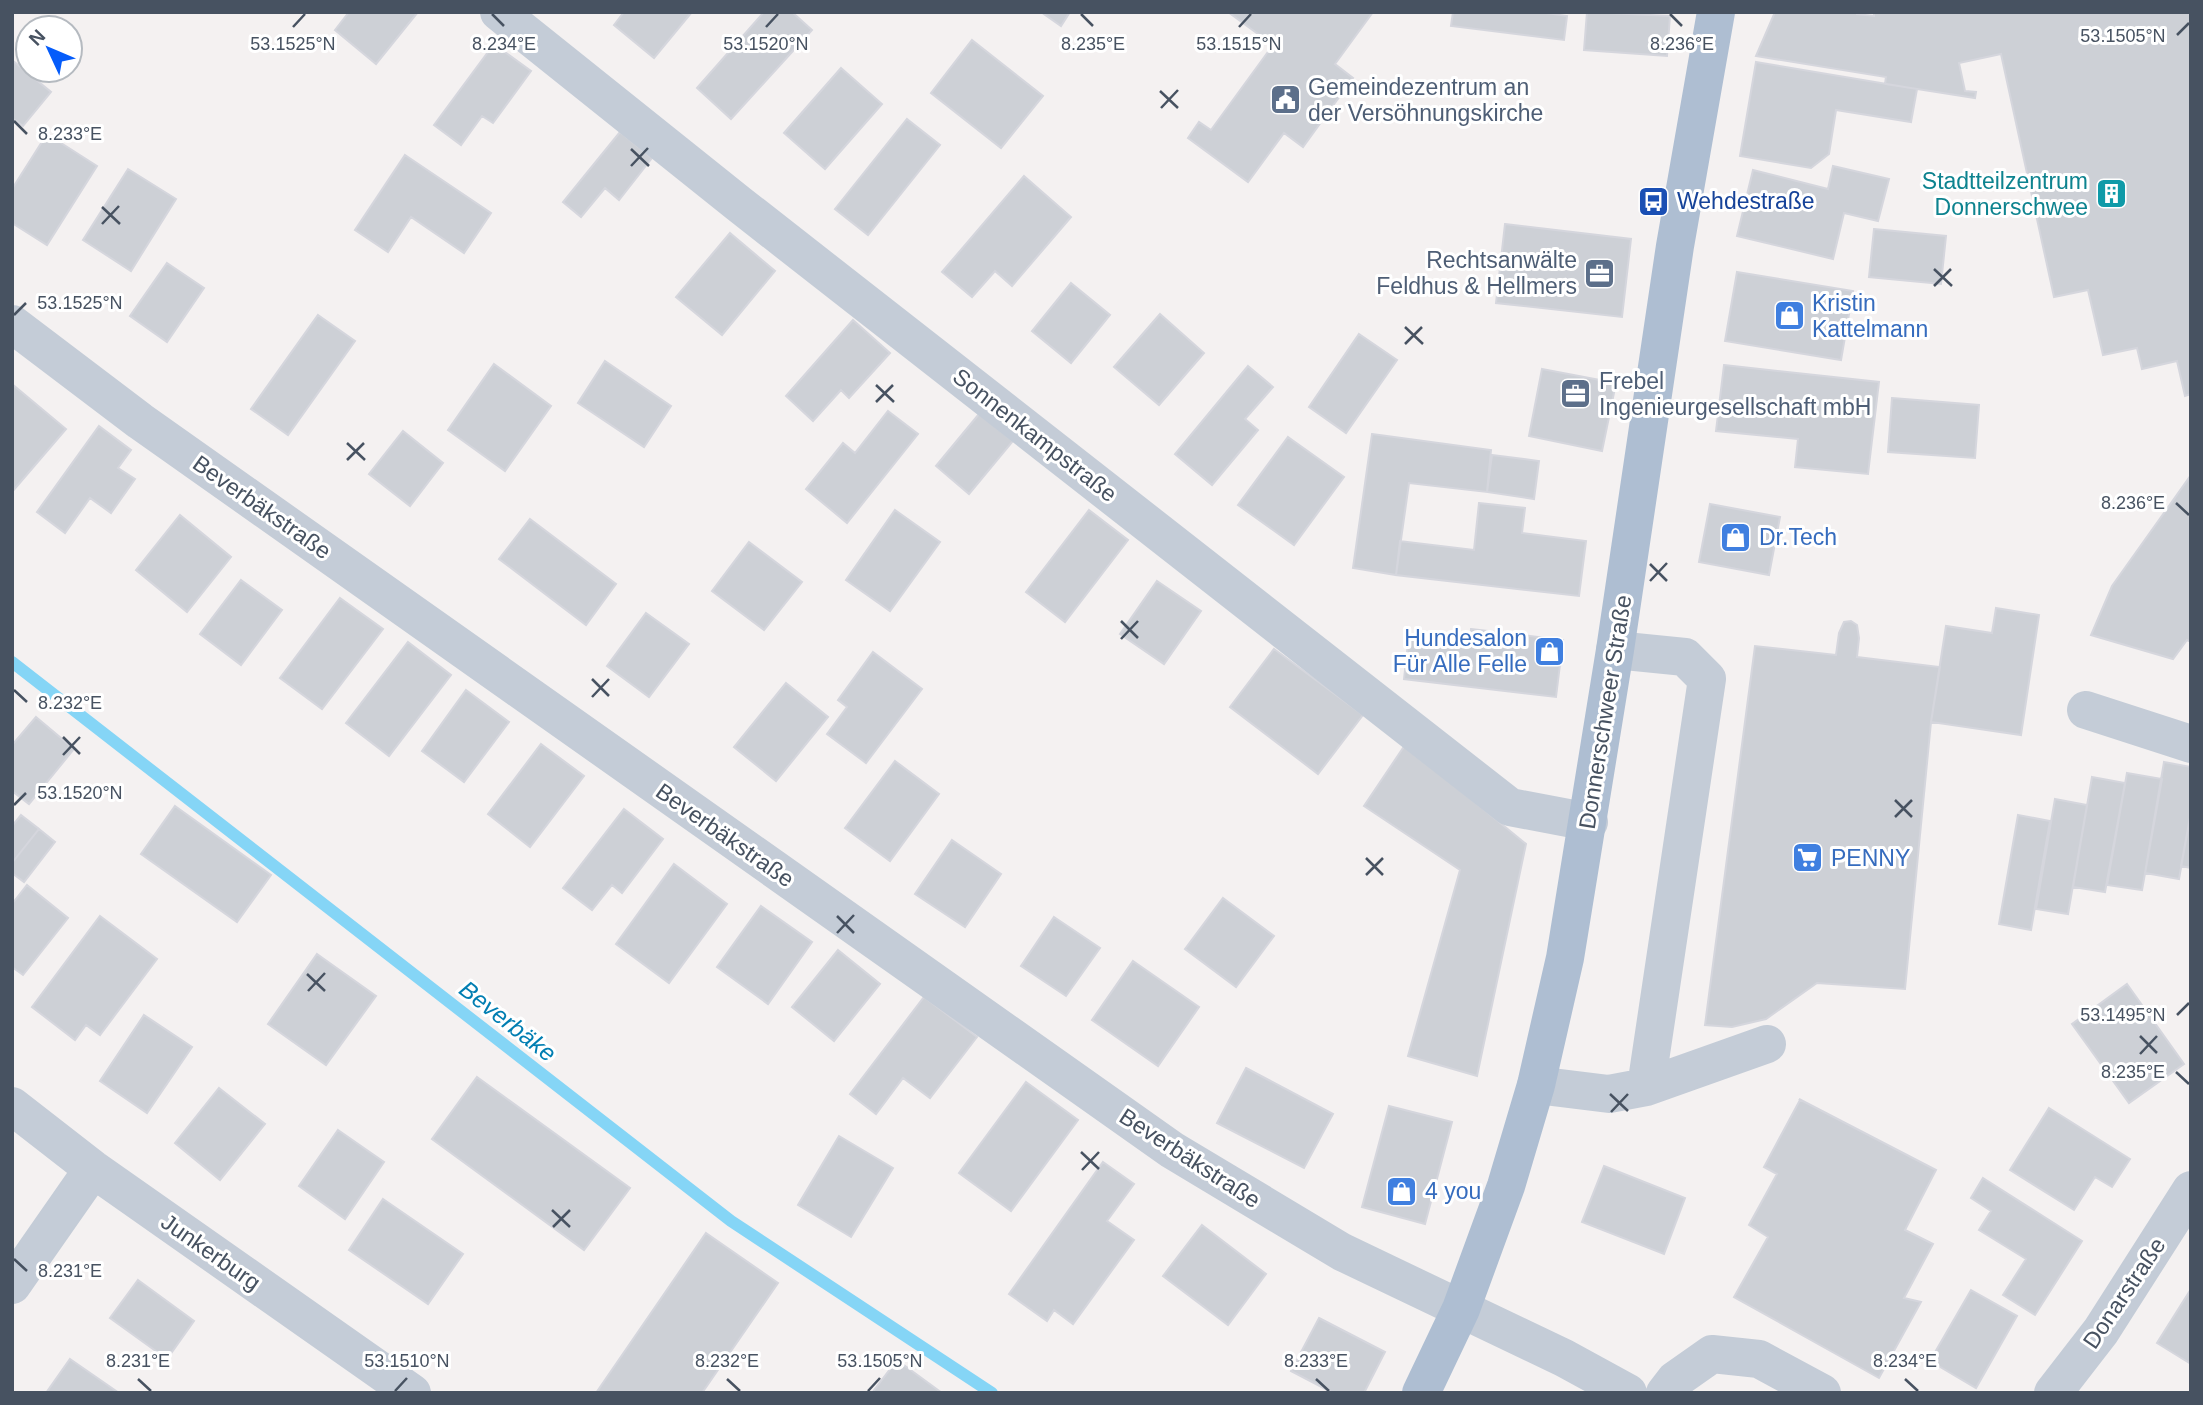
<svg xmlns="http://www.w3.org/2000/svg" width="2203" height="1405" font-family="Helvetica,sans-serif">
<rect width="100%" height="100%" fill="#f4f1f1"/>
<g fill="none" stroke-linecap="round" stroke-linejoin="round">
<path stroke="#85d5f6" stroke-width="12" d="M12 662 731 1221 992 1393"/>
</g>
<path fill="#cdd0d6" stroke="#d5d6dd" stroke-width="2" d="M349 12H418L376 64 335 30Z
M624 12H692L654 58 614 25Z
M764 12H792L812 30 731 119 697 88Z
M1041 12H1070L1061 26Z
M1228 12H1373L1335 64 1353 78 1303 147 1284 133 1248 182 1188 138 1199 122 1211 130 1273 45Z
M1453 12H1540L1567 16 1564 40 1451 26Z
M1587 12 1670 16 1667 56 1584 50Z
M1775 12H1857V14L1874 16V12H2191V394L2185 396 2177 361 2142 369 2137 348 2103 355 2088 290 2054 297 2001 54 1959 63 1965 91 1976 92 1975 98 1885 84 1886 77 1756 56Z
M972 40 1043 96 1001 148 931 93Z
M494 44 531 71 493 123 482 116 461 145 434 125Z
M12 60 51 92 23 126 12 118Z
M1756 62 1917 89 1911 122 1836 110 1829 154 1811 168 1740 156Z
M841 68 882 104 825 169 784 133Z
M907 119 940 145 868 235 835 209Z
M620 132 652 158 619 200 605 188 581 217 563 202Z
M47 134 97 166 47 245 12 223V189Z
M405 155 491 213 464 253 411 217 388 252 355 230Z
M1833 166 1889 179 1878 221 1844 213 1833 259 1737 236 1753 170 1828 189Z
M128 169 176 199 131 271 83 240Z
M1024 176 1071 217 1012 286 995 271 972 297 942 272Z
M1505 224 1631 239 1622 317 1496 303Z
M1874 229 1946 236 1941 284 1869 277Z
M730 233 775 271 722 335 676 297Z
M167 263 204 288 167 342 130 316Z
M1737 272 1853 291 1841 360 1725 341Z
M1071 283 1110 315 1071 363 1032 331Z
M1160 314 1204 353 1159 405 1114 367Z
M318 315 355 341 288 435 251 409Z
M853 320 890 353 849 398 841 390 813 421 786 396Z
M1359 334 1397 360 1346 433 1309 407Z
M605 361 671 406 644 447 578 403Z
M494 364 551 406 505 471 448 430Z
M1724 365 1879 382 1868 474 1795 467 1798 439 1716 431Z
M1248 366 1273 387 1245 419 1258 430 1212 485 1175 454Z
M1542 369 1616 383 1602 451 1529 436Z
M12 384 66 429 12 492Z
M1892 398 1979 405 1975 458 1888 452Z
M888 411 918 434 847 523 806 489 843 443 855 453Z
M979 414 1013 441 969 494 936 466Z
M99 426 131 450 118 468 135 479 111 513 90 498 65 533 37 512Z
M403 431 443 463 410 506 369 474Z
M1372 434 1491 450 1487 492 1409 483 1396 575 1353 568Z
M1288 437 1344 477 1294 545 1238 505Z
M1492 455 1539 461 1534 499 1487 492Z
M2191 475V642L2187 640 2173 659 2091 635 2112 586Z
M1479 503 1525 508 1522 533 1586 541 1579 596 1396 575 1400 541 1474 550Z
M1710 504 1780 517 1769 575 1699 562Z
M895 510 940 542 890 611 846 580Z
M1089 510 1128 540 1065 622 1026 592Z
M180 515 231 557 187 612 136 570Z
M530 519 616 584 586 625 499 559Z
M749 542 802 582 764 630 712 591Z
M241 580 282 610 241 665 200 634Z
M1157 581 1201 611 1164 664 1120 634Z
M340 598 383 629 322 709 280 678Z
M1996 608 2039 615 2021 735 1931 722 1946 626 1992 633Z
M646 613 689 644 649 697 607 666Z
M1851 621 1857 625 1859 638 1857 657 1940 667 1931 722 1905 989 1817 983 1766 1019 1732 1027 1705 1025 1755 646 1836 655 1839 633 1844 622Z
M1471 629 1563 640 1556 697 1404 679 1409 634 1470 641Z
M408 642 451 675 389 756 346 723Z
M1274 649 1363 715 1318 774 1230 707Z
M873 652 922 689 866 763 827 734 847 707 838 700Z
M786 683 828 717 776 781 734 747Z
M466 690 509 722 464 782 422 751Z
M36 717 74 749 29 804 12 791V745Z
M541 744 584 776 530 847 488 814Z
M1405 745 1526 844 1477 1076 1408 1056 1460 870 1364 806Z
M895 761 939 794 890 861 845 828Z
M2164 762 2191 767V812L2179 879 2145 873Z
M2127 773 2162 779 2142 890 2107 885Z
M2092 777 2125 783 2105 892 2073 887Z
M2055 799 2087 805 2068 914 2036 909Z
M175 806 271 875 237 922 141 854Z
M624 809 663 839 622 893 612 885 592 910 563 888Z
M2191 812V868L2181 866Z
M21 815 39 829 12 863V826Z
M2018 815 2050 821 2031 930 1999 924Z
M39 829 55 842 24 882 12 873V863Z
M952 840 1001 874 965 927 915 894Z
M674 864 727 904 669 983 616 944Z
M27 885 68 918 23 975 12 967V904Z
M1223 898 1274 936 1236 987 1185 949Z
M761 906 812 942 768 1004 717 967Z
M100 916 157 959 100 1035 86 1025 75 1040 32 1007Z
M1054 917 1100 948 1066 996 1021 966Z
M838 950 880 984 834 1041 792 1007Z
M317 954 376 996 326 1065 268 1024Z
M1133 961 1199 1007 1158 1066 1092 1020Z
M2127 984 2184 1064 2129 1103 2072 1024Z
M924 997 977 1037 930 1098 903 1078 876 1114 850 1094Z
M144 1015 192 1047 147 1113 100 1081Z
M1246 1068 1333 1114 1304 1168 1217 1123Z
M477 1077 630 1188 584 1250 432 1139Z
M1026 1082 1078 1120 1011 1211 959 1173Z
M219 1088 265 1124 220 1180 175 1143Z
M1799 1099 1936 1170 1905 1230 1933 1244 1904 1298 1921 1302 1879 1378 1734 1297 1768 1237 1749 1225 1777 1174 1764 1167 1800 1100Z
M1389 1106 1452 1122 1425 1224 1362 1207Z
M2049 1108 2130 1159 2112 1187 2095 1177 2074 1210 2010 1170Z
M338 1130 384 1162 345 1219 299 1186Z
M839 1136 893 1168 851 1237 798 1205Z
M1103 1162 1134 1184 1107 1221 1134 1240 1073 1324 1054 1310 1047 1321 1009 1294Z
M1604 1166 1685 1198 1664 1254 1582 1222Z
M1983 1178 2082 1241 2035 1315 2003 1295 2026 1259 1979 1230 1991 1211 1971 1198Z
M383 1199 463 1254 428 1304 349 1250Z
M1202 1225 1266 1274 1228 1325 1163 1276Z
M706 1233 778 1283 702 1393H596Z
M138 1280 194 1321 167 1359 110 1318Z
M2191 1289V1364L2157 1343Z
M1971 1290 2017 1316 1976 1388 1930 1361Z
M1319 1318 1385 1352 1364 1393H1333L1291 1371Z
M70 1359 119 1393H46Z
M897 1360 942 1393H872Z"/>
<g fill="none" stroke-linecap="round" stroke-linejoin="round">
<path stroke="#c4ccd7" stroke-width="38" d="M499 12 739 204 1510 807 1589 822
M12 324 140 421 1172 1150 1342 1252 1564 1358 1628 1393
M1615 650 1685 657 1707 679 1646 1087
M2086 710 2191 744
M1536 1085 1609 1094 1646 1087 1767 1044
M12 1106 93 1169 412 1393
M12 1285 93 1169
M1665 1393 1675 1380 1712 1354 1759 1359 1822 1393
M2053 1393 2101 1331 2191 1190"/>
<path stroke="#aebed2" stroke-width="38" d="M1421 1393 1461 1309 1506 1186 1536 1085 1565 958 1615 650 1675 246 1716 12"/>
</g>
<path fill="none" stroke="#475261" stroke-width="2.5" d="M492 14 504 26M1081 14 1093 26M1670 14 1682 26M293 27 305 14M766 27 778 14M1239 27 1251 14M2177 35 2189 23M1160 91 1178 108M1161 108 1178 90M14 121 27 134M631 149 649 166M631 166 648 148M102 207 120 224M102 224 119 206M1934 269 1952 286M1934 286 1951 269M14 315 26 303M1405 327 1423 344M1405 344 1422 327M876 385 894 402M876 402 893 385M347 443 365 460M347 460 364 443M2176 503 2189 515M1650 564 1667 581M1650 581 1667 563M1121 621 1138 638M1121 639 1138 621M592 679 609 696M14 690 27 702M592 697 609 679M63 737 80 754M63 755 80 737M1895 800 1912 817M14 805 26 793M1895 817 1912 800M1366 858 1383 875M1366 875 1383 858M837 916 854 933M837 933 854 915M307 974 325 991M308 991 325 973M2177 1015 2189 1003M2140 1036 2157 1053M2140 1054 2157 1036M2176 1072 2189 1084M1610 1094 1628 1111M1611 1112 1628 1094M1081 1152 1099 1169M1082 1170 1099 1152M552 1210 570 1227M553 1227 570 1210M14 1259 27 1271M138 1379 151 1391M727 1379 740 1391M1316 1379 1329 1391M1905 1379 1918 1391M395 1391 407 1378M868 1391 880 1378"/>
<defs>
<symbol id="civic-square" viewBox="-11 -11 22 22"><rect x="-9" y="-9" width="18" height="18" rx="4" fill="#5c6f8a" stroke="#fff"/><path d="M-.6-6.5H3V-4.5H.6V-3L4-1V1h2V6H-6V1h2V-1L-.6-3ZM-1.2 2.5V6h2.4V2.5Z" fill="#fff"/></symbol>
<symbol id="building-square" viewBox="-11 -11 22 22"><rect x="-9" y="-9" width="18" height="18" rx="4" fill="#0f9aa8" stroke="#fff"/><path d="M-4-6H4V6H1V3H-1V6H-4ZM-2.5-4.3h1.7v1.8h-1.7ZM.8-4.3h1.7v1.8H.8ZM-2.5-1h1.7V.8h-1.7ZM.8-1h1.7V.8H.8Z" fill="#fff"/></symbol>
<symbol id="bus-square" viewBox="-11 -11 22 22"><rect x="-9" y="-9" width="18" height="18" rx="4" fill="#1a4fb4" stroke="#fff"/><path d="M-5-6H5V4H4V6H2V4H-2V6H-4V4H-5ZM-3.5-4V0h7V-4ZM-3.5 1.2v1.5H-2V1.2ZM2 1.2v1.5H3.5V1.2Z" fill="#fff"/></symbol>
<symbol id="office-square" viewBox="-11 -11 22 22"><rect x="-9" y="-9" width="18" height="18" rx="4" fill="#5c6f8a" stroke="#fff"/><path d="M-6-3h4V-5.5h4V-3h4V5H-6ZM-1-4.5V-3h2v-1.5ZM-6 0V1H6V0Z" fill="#fff"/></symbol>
<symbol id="shop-square" viewBox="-11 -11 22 22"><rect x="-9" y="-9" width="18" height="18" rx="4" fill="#3f7fe0" stroke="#fff"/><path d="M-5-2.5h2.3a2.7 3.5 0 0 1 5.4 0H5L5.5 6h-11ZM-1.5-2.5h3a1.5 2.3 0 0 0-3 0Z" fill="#fff"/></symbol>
<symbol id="supermarket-square" viewBox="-11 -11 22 22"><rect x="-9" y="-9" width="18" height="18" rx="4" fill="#3f7fe0" stroke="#fff"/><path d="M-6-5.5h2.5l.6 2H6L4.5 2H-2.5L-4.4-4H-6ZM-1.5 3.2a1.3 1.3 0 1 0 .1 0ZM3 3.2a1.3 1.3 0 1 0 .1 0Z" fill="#fff"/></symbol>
</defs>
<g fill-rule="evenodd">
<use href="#civic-square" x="1268" y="82" width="35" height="35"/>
<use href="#building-square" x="2094" y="176" width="35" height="35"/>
<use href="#bus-square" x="1636" y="184" width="35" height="35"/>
<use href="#office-square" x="1582" y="256" width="35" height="35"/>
<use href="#shop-square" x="1772" y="298" width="35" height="35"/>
<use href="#office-square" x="1558" y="376" width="35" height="35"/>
<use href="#shop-square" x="1718" y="520" width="35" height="35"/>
<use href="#shop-square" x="1532" y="634" width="35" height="35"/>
<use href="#supermarket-square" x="1790" y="840" width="35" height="35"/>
<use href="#shop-square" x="1384" y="1174" width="35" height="35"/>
</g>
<g text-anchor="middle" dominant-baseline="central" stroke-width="6" stroke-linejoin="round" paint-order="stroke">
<g font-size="23" fill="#4e5e75" stroke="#fff" text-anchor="start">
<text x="1308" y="87">Gemeindezentrum an<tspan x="1308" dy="26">der Versöhnungskirche</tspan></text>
<text x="1577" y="260" text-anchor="end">Rechtsanwälte<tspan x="1577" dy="26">Feldhus &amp; Hellmers</tspan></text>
<text x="1599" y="381">Frebel<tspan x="1599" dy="26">Ingenieurgesellschaft mbH</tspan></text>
</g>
<g font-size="23" fill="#0d838f" stroke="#fff" text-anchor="end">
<text x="2088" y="181">Stadtteilzentrum<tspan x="2088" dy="26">Donnerschwee</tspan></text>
</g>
<g font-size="23" fill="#164399" stroke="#fff" text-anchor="start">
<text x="1677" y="201">Wehdestraße</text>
</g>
<g font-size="23" fill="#366cbe" stroke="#fff" text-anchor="start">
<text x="1812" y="303">Kristin<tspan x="1812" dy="26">Kattelmann</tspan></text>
<text x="1759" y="537">Dr.Tech</text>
<text x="1527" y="638" text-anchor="end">Hundesalon<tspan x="1527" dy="26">Für Alle Felle</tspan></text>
<text x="1831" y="858">PENNY</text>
<text x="1425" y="1191">4 you</text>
</g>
<g font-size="23" fill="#475261" stroke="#fff">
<text transform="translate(1035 435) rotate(38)">Sonnenkampstraße</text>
<text transform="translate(262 507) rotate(35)">Beverbäkstraße</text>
<text transform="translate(1605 712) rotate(-81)">Donnerschweer Straße</text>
<text transform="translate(725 835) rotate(35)">Beverbäkstraße</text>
<text transform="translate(1190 1158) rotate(33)">Beverbäkstraße</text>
<text transform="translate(211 1252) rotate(35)">Junkerburg</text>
<text transform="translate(2124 1293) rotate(-56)">Donarstraße</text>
</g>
<g font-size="24" font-style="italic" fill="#017eb2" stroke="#fff">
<text transform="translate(508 1021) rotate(38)">Beverbäke</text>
</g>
</g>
<g font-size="18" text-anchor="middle" fill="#475261" stroke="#fff" stroke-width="6" stroke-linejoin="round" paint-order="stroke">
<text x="2123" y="42">53.1505°N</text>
<text x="504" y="50">8.234°E</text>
<text x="1093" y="50">8.235°E</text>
<text x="1682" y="50">8.236°E</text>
<text x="293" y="50">53.1525°N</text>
<text x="766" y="50">53.1520°N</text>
<text x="1239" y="50">53.1515°N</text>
<text x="70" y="140">8.233°E</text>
<text x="80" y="309">53.1525°N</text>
<text x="2133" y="509">8.236°E</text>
<text x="70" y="709">8.232°E</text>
<text x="80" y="799">53.1520°N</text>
<text x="2123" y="1021">53.1495°N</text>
<text x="2133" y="1078">8.235°E</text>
<text x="70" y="1277">8.231°E</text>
<text x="407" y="1367">53.1510°N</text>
<text x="880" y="1367">53.1505°N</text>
<text x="138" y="1367">8.231°E</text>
<text x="727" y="1367">8.232°E</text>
<text x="1316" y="1367">8.233°E</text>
<text x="1905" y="1367">8.234°E</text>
</g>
<rect width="2203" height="1405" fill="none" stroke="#475261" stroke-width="28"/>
<g transform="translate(49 49) rotate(314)"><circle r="33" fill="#ffffff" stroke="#b5bac0" stroke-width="2"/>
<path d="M0-5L12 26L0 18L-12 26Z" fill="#055cfa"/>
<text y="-10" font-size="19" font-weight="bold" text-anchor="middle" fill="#475261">N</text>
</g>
</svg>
